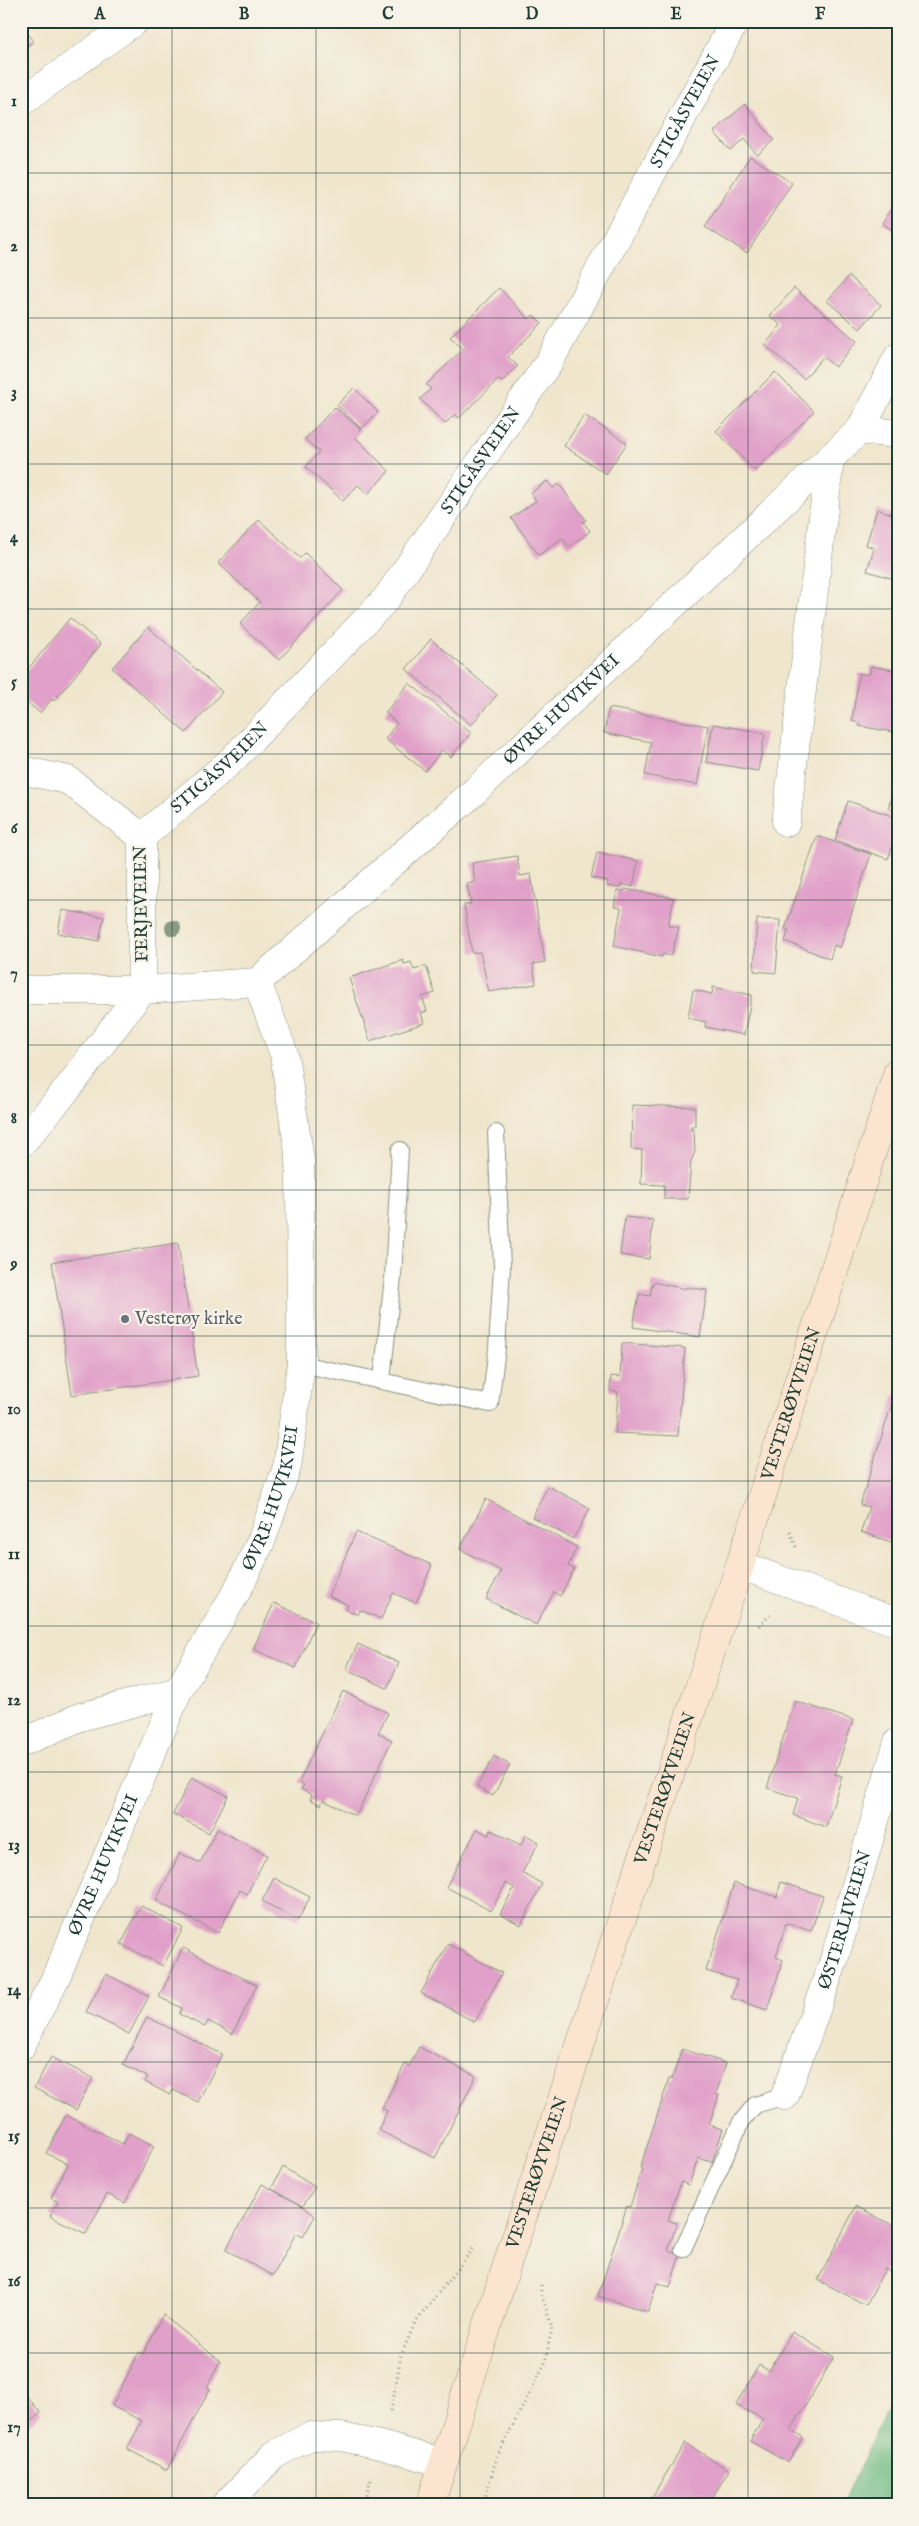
<svg xmlns="http://www.w3.org/2000/svg" width="919" height="2526" font-family="'IM FELL English',serif">
<rect width="100%" height="100%" fill="#f7f3e8"/>
<filter id="ink" filterUnits="userSpaceOnUse"><feTurbulence type="fractalNoise" baseFrequency=".02" numOctaves="2"/><feDisplacementMap in="SourceGraphic" scale="10" xChannelSelector="R" yChannelSelector="G"/><feConvolveMatrix kernelMatrix="1 2 1 2 8 2 1 2 1" color-interpolation-filters="sRGB"/></filter>
<filter id="wash" filterUnits="userSpaceOnUse"><feTurbulence type="fractalNoise" baseFrequency=".0096" numOctaves="4" result="noise"/><feDisplacementMap in="SourceGraphic" scale="20" xChannelSelector="R" yChannelSelector="G"/><feGaussianBlur stdDeviation="1.12" result="paint"/><feColorMatrix in="noise" values="0 0 0 0 0 0 0 0 0 0 0 0 0 0 0 0 0 1.4 0 .05"/><feComposite in="paint" operator="in"/></filter>
<g filter="url(#wash)">
<rect width="100%" height="100%" fill="#f0e6cd"/>
<path fill="#71bb83" stroke="#487c5c" d="M898 2385V2505H840L846 2497Z"/>
<g id="blocks">
<path fill="#e1a0c9" d="M21 25 34 41 21 51Z
M745 104 774 140 757 155 744 139 731 151 714 132Z
M750 156 792 183 747 253 705 227Z
M898 199V234L882 223Z
M849 276 881 305 860 329 827 301Z
M499 288 529 319 533 315 542 323 508 357 518 366 502 382 499 379 459 418 455 414 445 424 420 399 431 389 426 385 463 349 450 337Z
M794 288 857 341 835 367 823 357 804 379 765 345 781 325 770 316Z
M775 372 814 411 755 471 716 431Z
M354 388 378 412 361 429 337 405Z
M335 407 361 430 355 437 389 471 368 494 358 485 343 501 306 467 319 452 305 439Z
M584 415 627 443 606 474 564 446Z
M547 481 553 488 559 484 586 520 583 522 590 531 569 547 562 538 539 555 511 518 536 501 531 493Z
M877 509 898 516V580L867 571 874 548 866 545Z
M259 520 300 558 305 553 343 590 279 660 240 624 260 602 218 563Z
M70 618 101 644 54 701 52 699 40 713 21 697V682L25 677 23 675Z
M148 627 222 692 186 733 112 668Z
M431 639 497 695 471 725 406 669Z
M871 666 898 671V733L859 726 860 723 852 721 859 673 869 675Z
M409 683 471 733 451 757 442 750 425 771 385 739 397 723 385 713Z
M609 708 708 726 697 785 645 775 651 742 604 733Z
M713 724 765 733 758 771 706 762Z
M897 780H898V812L888 808Z
M848 801 898 818V831L888 859 835 840Z
M817 836 871 854 840 948 834 945 830 959 785 941 789 930 785 929Z
M597 852 638 861 633 887 621 884 620 888 607 886 608 881 591 878Z
M517 856 520 876 531 874 545 962 533 964 536 984 489 992 480 952 472 953 464 905 471 904 467 884 475 882 472 863Z
M625 889 674 898 668 926 679 927 671 956 663 954 662 957 614 946 621 908 614 907 617 890 624 891Z
M62 910 104 917 99 941 58 933Z
M757 919 780 920 776 973 754 971Z
M403 960 404 964 411 962 414 970 426 966 435 993 422 997 427 1011 421 1013 424 1023 370 1041 349 978Z
M713 987 752 995 744 1035 705 1027 706 1022 688 1018 693 990 712 994Z
M632 1105 695 1107V1126H691V1130H694L695 1152 691 1161 688 1199H664V1185L641 1184 642 1150 631 1149Z
M625 1217 653 1220 649 1259 620 1255Z
M178 1243 198 1376 72 1395 52 1262Z
M653 1282 685 1289 686 1287 707 1290 700 1337 633 1327 639 1294 650 1296Z
M622 1343 685 1348 678 1436 615 1433 618 1392 610 1391 611 1376 620 1377Z
M895 1394 898 1395 897 1544 861 1532 869 1507 860 1505Z
M548 1486 590 1508 573 1539 532 1517Z
M486 1499 577 1547 568 1566 574 1569 560 1596 554 1592 536 1625 486 1599 501 1571 460 1549Z
M356 1532 432 1565 416 1603 393 1593 381 1619 360 1610 358 1615 346 1609 348 1605 328 1596Z
M274 1603 316 1622 296 1668 253 1649Z
M358 1644 399 1663 387 1688 346 1669Z
M343 1691 388 1713 378 1733 392 1740 356 1816 323 1800 321 1805 310 1799 312 1795 301 1789 304 1785 299 1782Z
M795 1701 853 1720 835 1774 842 1776 826 1827 793 1815 798 1798 767 1788Z
M494 1756 510 1765 493 1796 477 1787Z
M192 1777 228 1796 209 1833 173 1814Z
M217 1829 267 1855 247 1894 240 1890 218 1933 156 1901 180 1853 200 1863Z
M477 1829 489 1835 491 1830 521 1845 526 1835 539 1842 522 1873 542 1884 521 1925 500 1914 514 1888 506 1883 491 1911 446 1887Z
M274 1878 310 1897 298 1920 262 1901Z
M781 1882 823 1896 811 1931 786 1923 776 1957 783 1960 767 2010 731 1998 737 1980 706 1971 734 1883 777 1897Z
M141 1906 183 1928 163 1966 121 1944Z
M448 1944 502 1973 475 2022 421 1993Z
M183 1948 257 1985 233 2034 208 2021 205 2027 179 2014 182 2008 159 1997Z
M106 1974 149 1996 129 2034 86 2012Z
M147 2017 222 2054 198 2102 173 2090 170 2095 145 2082 148 2077 123 2065Z
M419 2047 476 2076 435 2158 378 2130 387 2111 382 2108 405 2064 409 2066Z
M682 2049 726 2063 716 2094 719 2095 709 2125 723 2129 712 2162 698 2158 689 2185 681 2182 668 2220 677 2223 668 2250 680 2254 670 2287 657 2283 648 2312 598 2296 627 2206 630 2207 642 2169 640 2168 669 2079H672Z
M51 2057 93 2078 76 2110 34 2088Z
M66 2115 123 2144 129 2133 154 2146 125 2203 107 2194 86 2234 50 2216 58 2202 51 2198 68 2164 46 2153Z
M283 2167 315 2187 303 2206 271 2189Z
M262 2184 303 2206 315 2216 303 2237 296 2233 273 2276 226 2250Z
M856 2206 898 2228V2276L885 2269 866 2305 818 2280Z
M163 2315 220 2361 207 2387 210 2389 167 2470 127 2449 142 2421 112 2406 139 2352 143 2354Z
M792 2332 834 2357 791 2430 803 2437 788 2463 750 2441 763 2419 736 2405 759 2365 769 2371Z
M21 2390 41 2413 21 2431Z
M685 2443 729 2470 708 2505H647Z"/>
</g>
</g>
<g filter="url(#ink)">
<use href="#blocks" fill-opacity="0" stroke="#889280" stroke-width="1"/>
<g fill="none" stroke-linecap="round" stroke-linejoin="round">
<defs>
<path id="service" d="M301 1364 490 1404 497 1348 502 1267 496 1133
M382 1380 393 1277 400 1150
M683 2249 741 2122 755 2105 785 2096"/>
<g id="minor">
<path d="M21 102 135 21"/>
<path d="M860 430 898 434"/>
<path d="M21 770 68 780 142 837V990"/>
<path d="M786 822 830 459"/>
<path id="s1" d="M142 837 232 760 386 599 549 362 735 21"/>
<path id="s2" d="M21 990H142L257 982 475 791 860 430 898 357"/>
<path d="M21 1144 69 1087 142 990"/>
<path d="M740 1565 898 1623"/>
<path d="M21 1743 80 1717 178 1691"/>
<path id="s3" d="M21 2046 56 1977 178 1691 238 1589 262 1539 287 1467 301 1364 300 1160 284 1054 257 982"/>
<path id="s4" d="M785 2096 834 1960 898 1742"/>
<path d="M225 2505 274 2455 310 2436 341 2437 380 2445 444 2463"/>
</g>
<g id="secondary">
<path id="s5" d="M430 2505 512 2249 740 1565 898 1071"/>
</g>
</defs>
<use href="#service" stroke="#889280" stroke-width="18"/>
<use href="#minor" stroke="#889280" stroke-width="29"/>
<use href="#secondary" stroke="#889280" stroke-width="29"/>
<path stroke="#889280" stroke-width="3" stroke-dasharray="1 4" stroke-linecap="butt" d="M790 1532 796 1547
M759 1626 770 1615
M391 2411 401 2355 415 2323 473 2249
M363 2505 371 2480
M483 2505 497 2456 545 2363 552 2327 541 2293V2281"/>
<use href="#service" stroke="#fff" stroke-width="16"/>
<use href="#minor" stroke="#fff" stroke-width="28"/>
<use href="#secondary" stroke="#fce5d0" stroke-width="28"/>
</g>
<circle fill="#899b84" cx="173" cy="928" r="8"/>
</g>
<path fill="none" stroke="#1f3d34" stroke-width="1" stroke-opacity="0.55" d="M172 21V2505M316 21V2505M460 21V2505M604 21V2505M748 21V2505M21 173H898M21 318H898M21 464H898M21 609H898M21 754H898M21 900H898M21 1045H898M21 1190H898M21 1336H898M21 1481H898M21 1626H898M21 1772H898M21 1917H898M21 2062H898M21 2208H898M21 2353H898"/>
<circle fill="#6b7280" stroke="#f7f3e8" stroke-width="2" cx="125" cy="1319" r="5"/>
<g text-anchor="middle" dominant-baseline="central" stroke-width="4.5" stroke-linejoin="round" paint-order="stroke">
<g font-size="18" fill="#1f3d34" stroke="#f7f3e8">
<text stroke="none"><textPath href="#s1" startOffset="914">STIGÅSVEIEN</textPath></text>
<text stroke="none"><textPath href="#s1" startOffset="509">STIGÅSVEIEN</textPath></text>
<text stroke="none"><textPath href="#s2" startOffset="645">ØVRE HUVIKVEI</textPath></text>
<text stroke="none"><textPath href="#s1" startOffset="104">STIGÅSVEIEN</textPath></text>
<text transform="translate(142 904) rotate(-91)">FERJEVEIEN</text>
<text stroke="none"><textPath href="#s5" startOffset="1159">VESTERØYVEIEN</textPath></text>
<text stroke="none"><textPath href="#s3" startOffset="604">ØVRE HUVIKVEI</textPath></text>
<text stroke="none"><textPath href="#s5" startOffset="754">VESTERØYVEIEN</textPath></text>
<text stroke="none"><textPath href="#s3" startOffset="199">ØVRE HUVIKVEI</textPath></text>
<text stroke="none"><textPath href="#s4" startOffset="186">ØSTERLIVEIEN</textPath></text>
<text stroke="none"><textPath href="#s5" startOffset="349">VESTERØYVEIEN</textPath></text>
</g>
<g font-size="18" fill="#5b616d" stroke="#f7f3e8" text-anchor="start">
<text x="135" y="1319">Vesterøy kirke</text>
</g>
</g>
<rect width="919" height="2526" fill="none" stroke="#f7f3e8" stroke-width="55"/>
<rect x="28" y="28" width="864" height="2470" fill="none" stroke="#1f3d34" stroke-width="2"/>
<g font-size="16" text-anchor="middle" font-weight="bold" fill="#1f3d34">
<text x="100" y="19">A</text>
<text x="244" y="19">B</text>
<text x="388" y="19">C</text>
<text x="532" y="19">D</text>
<text x="676" y="19">E</text>
<text x="820" y="19">F</text>
<text x="14" y="106">1</text>
<text x="14" y="251">2</text>
<text x="14" y="397">3</text>
<text x="14" y="542">4</text>
<text x="14" y="687">5</text>
<text x="14" y="833">6</text>
<text x="14" y="978">7</text>
<text x="14" y="1123">8</text>
<text x="14" y="1269">9</text>
<text x="14" y="1414">10</text>
<text x="14" y="1559">11</text>
<text x="14" y="1705">12</text>
<text x="14" y="1850">13</text>
<text x="14" y="1995">14</text>
<text x="14" y="2141">15</text>
<text x="14" y="2286">16</text>
<text x="14" y="2432">17</text>
</g>
</svg>
